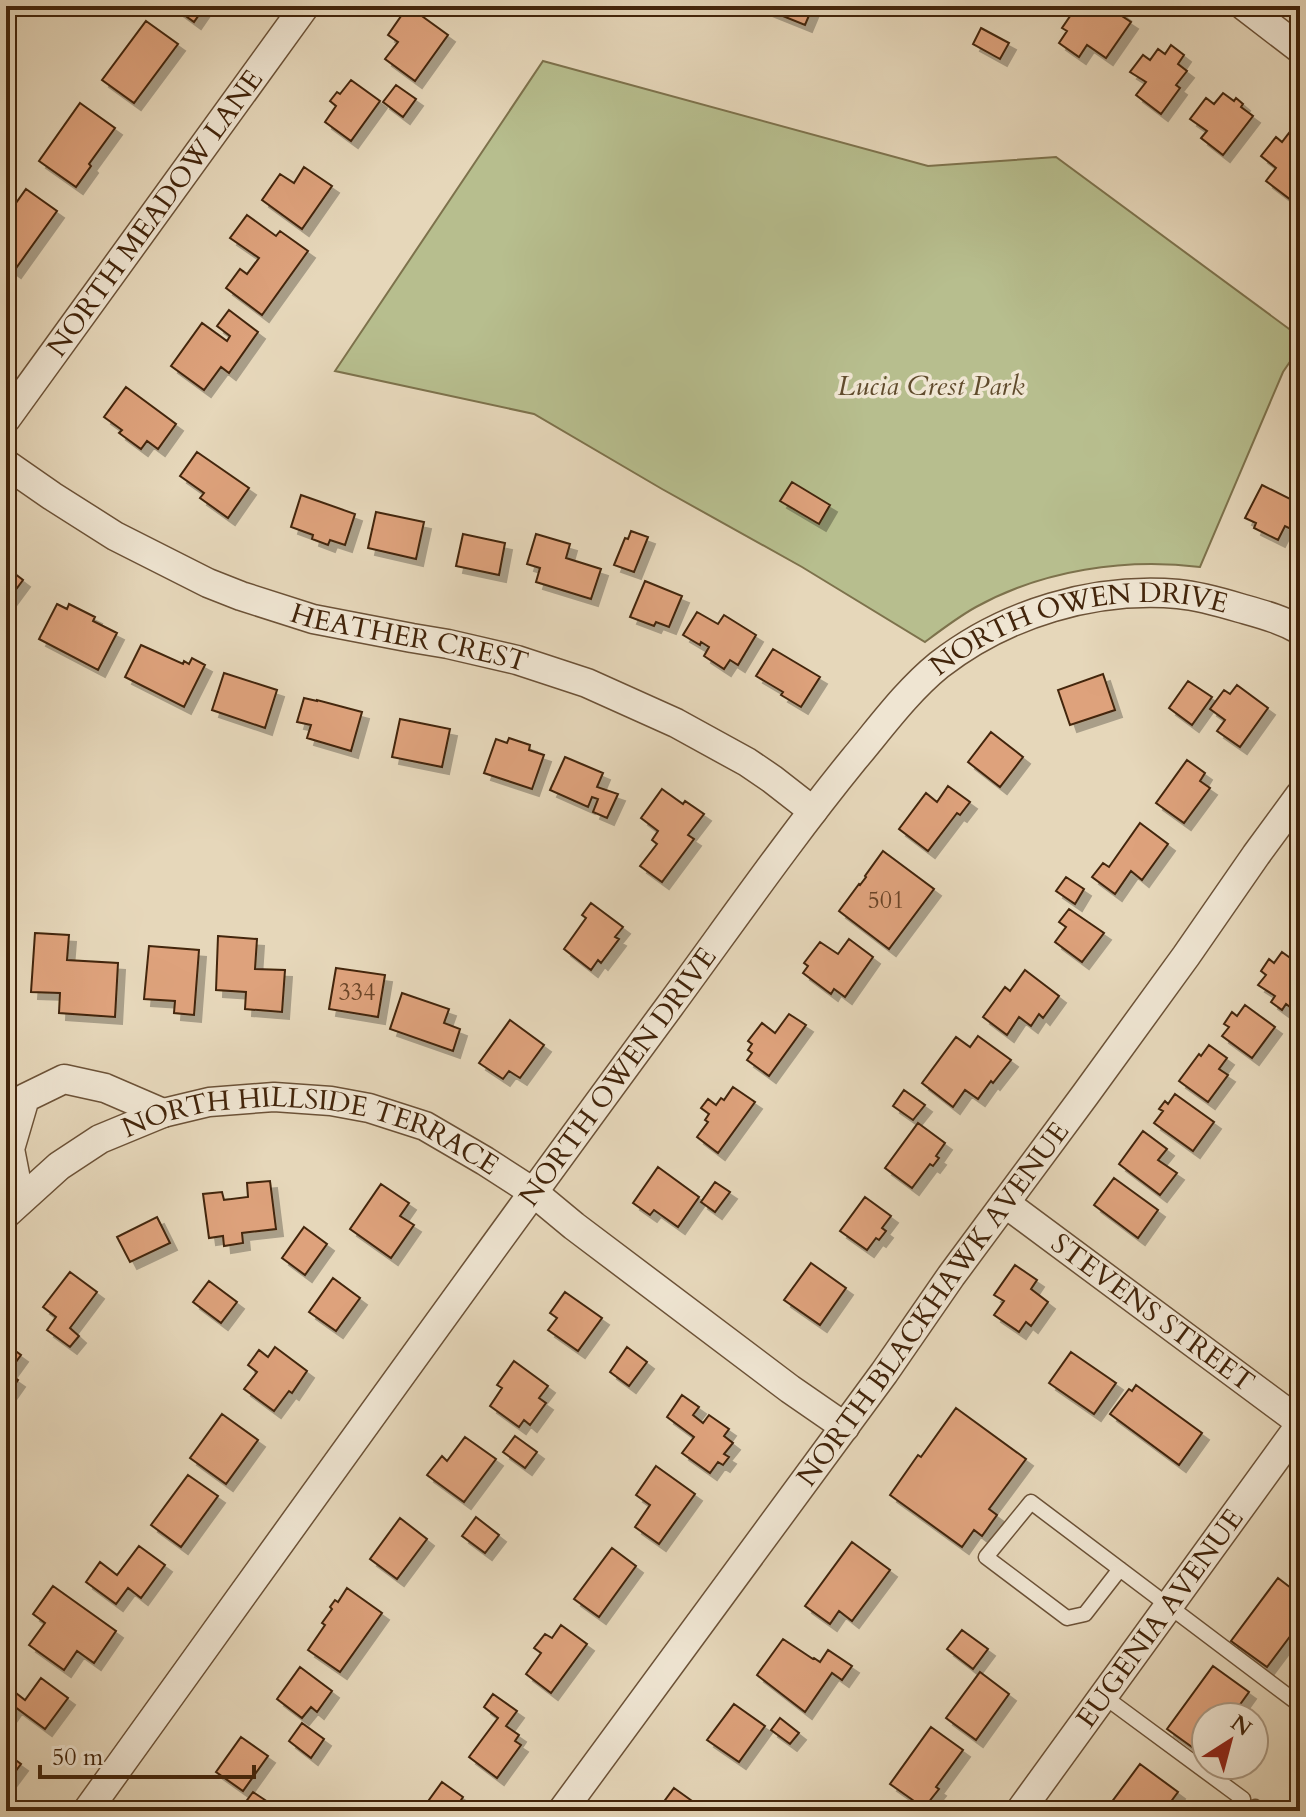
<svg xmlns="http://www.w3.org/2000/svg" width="1306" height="1817" font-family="Cardo,serif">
<defs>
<filter id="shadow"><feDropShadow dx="7" dy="7" stdDeviation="0" flood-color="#0004"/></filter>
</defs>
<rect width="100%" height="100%" fill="#e6d7ba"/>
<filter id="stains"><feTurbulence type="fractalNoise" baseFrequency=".0025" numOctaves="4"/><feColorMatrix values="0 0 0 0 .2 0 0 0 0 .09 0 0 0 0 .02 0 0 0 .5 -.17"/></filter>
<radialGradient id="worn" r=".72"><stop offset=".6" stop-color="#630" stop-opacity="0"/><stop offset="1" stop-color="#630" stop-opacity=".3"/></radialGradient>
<path fill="#b7be8e" stroke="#7d724c" stroke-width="2" d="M543 61 928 166 1056 157 1300 337V347L1283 372 1200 567C1124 558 1043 570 976 607 958 617 941 630 925 642L802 567 662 489 534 414 335 371Z"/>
<path fill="#dea27c" stroke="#43250b" stroke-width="2" filter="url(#shadow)" d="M172 6H205L194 22Z
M408 6 448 35 415 81 385 59 398 42 388 35Z
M758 6H813L805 25Z
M1077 6H1081L1090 13 1095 6H1113L1124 14 1122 16 1131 22 1106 58 1087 45 1079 57 1059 43 1067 31 1062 28Z
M146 21 178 44 134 103 102 80Z
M981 28 1009 43 1000 59 973 44Z
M1171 45 1184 55 1178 64 1187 71 1176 85 1180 88 1161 114 1136 95 1146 82 1130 72 1143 55 1150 60 1158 49 1165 54Z
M351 80 380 101 351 141 325 122 336 106 330 101 337 92 340 94Z
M396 85 416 99 403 117 383 102Z
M1223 93 1234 101 1236 98 1243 104 1241 107 1253 116 1223 155 1201 138 1207 131 1190 119 1206 98 1214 104Z
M80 103 115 128 89 164 91 166 76 187 39 161Z
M1289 133 1300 142V188L1291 200 1266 181 1276 168 1261 156 1276 137 1282 142Z
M304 167 332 186 302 229 262 200 280 174 294 183Z
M26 189 57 211 14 271 6 265V217Z
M247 215 276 236 280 231 308 251 262 315 226 288 240 269 247 274 259 258 230 238Z
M229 310 258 332 229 373 221 367 204 390 171 366 202 323 227 341 230 336 217 326Z
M126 387 176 424 158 449 147 441 141 449 119 433 122 430 104 417Z
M197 452 249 488 228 518 200 498 204 493 180 476Z
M792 482 830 505 819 524 780 501Z
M1262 485 1294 501 1297 495 1300 496V520L1295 531 1285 526 1278 540 1254 528 1256 523 1245 518Z
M301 495 355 514 345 545 330 540 328 545 312 539 313 535 291 527Z
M376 512 424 522 416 559 368 548Z
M631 531 648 537 634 572 614 565 625 538 628 539Z
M463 534 505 543 499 575 456 566Z
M536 534 570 544 566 558 601 569 591 599 536 582 540 568 527 564Z
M6 567 23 580 6 603Z
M645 581 682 596 669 627 656 622 654 626 630 617Z
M57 604 67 609 69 604 95 617 93 621 117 633 98 670 39 639Z
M697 612 718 624 724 615 756 635 738 665 730 660 724 669 704 656 709 647 701 642 700 645 683 635Z
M141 645 183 664 184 661 189 664 192 658 205 665 184 707 125 677Z
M773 649 820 677 801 707 781 695 783 692 756 676Z
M224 673 277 690 265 728 212 710Z
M1103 674 1115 710 1070 725 1058 690Z
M1188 681 1212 697 1192 725 1169 708Z
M1237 685 1268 708 1240 747 1217 731 1225 720 1210 709 1224 690 1230 694Z
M304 698 317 701V700L362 712 351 751 307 738 311 725 297 722Z
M400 719 450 729 442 767 392 757Z
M991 732 1023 757 1000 787 968 762Z
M509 738 530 745 529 750 544 755 532 789 484 773 496 739 507 743Z
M565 757 603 773 597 787 618 794 607 818 593 812 598 799 592 797 588 807 550 790Z
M1187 760 1205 773 1200 781 1210 788 1184 823 1156 803Z
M948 786 970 802 960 815 957 813 928 851 899 829 926 793 937 802Z
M662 789 683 804 685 801 704 814 688 835 694 839 662 882 640 866 657 844 652 840 658 831 641 818Z
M1140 823 1168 844 1142 880 1131 871 1115 894 1092 877 1103 863 1109 867Z
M883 851 934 889 889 949 839 911 859 884 860 885 866 877 865 876Z
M1066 877 1084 889 1075 904 1056 891Z
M591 903 623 927 615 937 619 939 601 963 598 960 591 970 564 949 586 918 582 915Z
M1069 909 1104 933 1082 962 1055 942 1066 927 1059 922Z
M35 933 69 935 67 960 118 963 115 1017 59 1013 60 993 31 992Z
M218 936 257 939 255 969 285 970 282 1012 245 1009 246 992 216 990Z
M849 939 873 957 845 997 834 989 831 994 803 973 808 966 804 963 820 942 838 954Z
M149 946 199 950 194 1015 174 1013 175 1001 144 999Z
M1282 952 1300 965 1299 1014 1286 1004 1282 1010 1271 1002 1275 996 1258 985 1266 975 1261 971 1269 959 1274 963Z
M336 968 385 975 378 1017 329 1009Z
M1025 970 1059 996 1043 1018 1039 1014 1031 1026 1019 1017 1007 1035 983 1017 1005 987 1010 991Z
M402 993 449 1009 444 1023 460 1029 453 1051 390 1029Z
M1245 1005 1275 1027 1252 1058 1222 1036 1229 1027 1224 1024 1232 1012 1237 1016Z
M789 1014 806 1025 769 1076 747 1060 752 1053 748 1050 752 1044 748 1041 762 1023 775 1033Z
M510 1020 544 1045 520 1078 509 1071 503 1079 479 1063Z
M978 1036 1011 1060 993 1083 991 1081 978 1099 965 1090 953 1107 922 1083 956 1037 970 1047Z
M1209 1045 1227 1058 1219 1069 1228 1075 1208 1102 1179 1081 1199 1054 1201 1056Z
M733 1087 755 1102 718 1153 697 1137 708 1122 705 1120 709 1114 701 1108 708 1099 716 1105 721 1098 724 1100Z
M904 1090 925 1105 913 1120 893 1106Z
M1175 1094 1214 1122 1193 1151 1154 1123 1163 1111 1159 1109 1165 1101 1168 1104Z
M918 1123 945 1143 936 1156 939 1158 933 1166 930 1164 912 1188 885 1168Z
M1143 1131 1167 1149 1158 1160 1177 1173 1160 1195 1119 1164Z
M658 1167 699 1197 678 1227 654 1210 650 1215 633 1203Z
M1114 1178 1158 1210 1138 1238 1094 1205Z
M270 1181 276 1229 242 1233 243 1243 224 1246 223 1236 209 1238 203 1194 222 1192 224 1200 248 1197 247 1183Z
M715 1182 730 1192 715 1212 701 1202Z
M381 1184 409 1203 400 1216 414 1225 391 1258 350 1229Z
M865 1197 891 1216 882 1228 886 1231 879 1240 876 1238 867 1250 840 1231Z
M157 1217 170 1243 130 1262 117 1237Z
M304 1227 327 1244 305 1275 282 1258Z
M811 1263 846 1288 820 1325 784 1300Z
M1015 1265 1037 1280 1031 1289 1048 1302 1031 1326 1026 1322 1019 1332 994 1315 1004 1301 994 1295Z
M70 1272 97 1292 70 1328 79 1336 70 1347 47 1330 56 1317 43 1307Z
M333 1278 360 1298 336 1331 309 1312Z
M209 1281 237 1302 221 1323 193 1302Z
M565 1292 602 1318 578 1351 548 1330 557 1318 550 1313Z
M6 1344 21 1355 8 1373 18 1380 6 1397Z
M275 1347 307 1371 292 1393 289 1391 274 1411 244 1389 257 1372 248 1365 259 1350 268 1357Z
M627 1347 647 1362 629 1386 610 1372Z
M1071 1352 1116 1383 1094 1414 1049 1383Z
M514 1361 548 1386 539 1398 546 1403 530 1425 524 1420 519 1427 490 1406 502 1388 497 1385Z
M1136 1385 1202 1433 1179 1465 1110 1414 1129 1389 1132 1391Z
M682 1395 699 1407 693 1415 703 1423 709 1415 729 1429 724 1436 733 1443 724 1454 729 1457 723 1465 718 1462 710 1473 682 1453 694 1437 667 1417Z
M956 1408 1026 1459 989 1509 997 1515 982 1536 974 1530 962 1547 890 1495 918 1455 921 1457Z
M222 1414 258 1440 226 1484 190 1458Z
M515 1436 537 1452 525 1468 503 1452Z
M465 1437 496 1459 464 1502 427 1475 442 1456 447 1461Z
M656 1466 695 1494 659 1544 635 1527 650 1505 636 1495Z
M188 1475 218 1496 181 1547 151 1525Z
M476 1517 499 1535 485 1553 462 1536Z
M400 1518 427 1539 397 1579 370 1559Z
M852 1542 890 1570 852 1621 839 1611 830 1624 805 1606Z
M139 1546 165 1565 141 1598 128 1588 116 1604 86 1582 100 1562 117 1575Z
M612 1548 636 1566 599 1617 574 1599Z
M1278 1578 1300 1595V1623L1267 1667 1231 1641Z
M53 1586 116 1631 94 1663 77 1651 64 1670 29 1645 45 1623 33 1614Z
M347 1588 382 1613 340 1672 308 1650 325 1625 322 1623 332 1609 330 1607 335 1600 338 1602Z
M561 1625 587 1644 551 1693 526 1674 541 1653 534 1648 545 1634 552 1638Z
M962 1630 988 1649 973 1669 947 1649Z
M783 1639 813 1659 814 1658 820 1662 828 1650 852 1666 842 1680 832 1673 805 1712 757 1675Z
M1213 1666 1249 1692 1231 1717H1206V1752L1203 1755 1167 1729Z
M300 1667 332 1691 317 1712 311 1707 302 1718 277 1699Z
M980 1672 1009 1694 976 1740 946 1718Z
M41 1678 68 1698 45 1729 15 1707 6 1720 7 1686 25 1700Z
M493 1694 517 1711 506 1726 519 1735 515 1741 521 1745 497 1778 469 1757 498 1718 484 1707Z
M734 1704 765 1726 739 1762 707 1740Z
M780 1718 799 1733 790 1744 771 1730Z
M302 1723 324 1739 311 1758 289 1741Z
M931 1727 963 1750 936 1787 939 1789 924 1808 890 1784Z
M241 1737 268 1756 243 1791 216 1772Z
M6 1753 21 1764 6 1784Z
M1140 1764 1178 1792 1164 1811H1105Z
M442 1782 463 1797 454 1811H421Z
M674 1788 706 1811H657Z
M253 1792 274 1806 271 1811H239Z"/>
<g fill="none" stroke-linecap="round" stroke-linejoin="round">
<defs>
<path id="service" d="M1120 1569 1085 1614 1067 1618 986 1557 1031 1502 1300 1705
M1102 1695 1243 1799
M1255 1807 1261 1811"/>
<g id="minor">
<path d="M1244 6 1300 49"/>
<path id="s1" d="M6 419 305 6"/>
<path id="s2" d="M6 464 52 496 115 536 208 583 241 596 313 619 412 638 448 644 517 660 587 683 676 723 747 762 772 779 813 811"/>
<path d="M20 1200 10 1149 25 1098 64 1079 105 1088 163 1113"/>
<path id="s3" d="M1005 1203 1300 1422"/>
<path id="s4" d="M6 1214 59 1166 100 1139 163 1113 209 1102 274 1097 331 1101 369 1108 425 1126 485 1161 533 1192 574 1226 790 1389 845 1427"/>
<path id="s5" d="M87 1811C280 1543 472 1274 669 1007 730 924 789 839 854 759 881 727 906 692 939 665 1006 613 1094 587 1178 594 1199 596 1220 602 1240 608 1261 614 1281 619 1300 630"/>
<path id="s6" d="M562 1811 884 1373 951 1276 1085 1095 1186 956 1256 855 1300 795"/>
<path id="s7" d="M1020 1811 1300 1425"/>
</g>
</defs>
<use href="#service" stroke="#6c5237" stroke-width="17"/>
<use href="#minor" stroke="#6c5237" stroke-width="31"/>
<use href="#service" stroke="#efe5d2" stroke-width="14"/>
<use href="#minor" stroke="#efe5d2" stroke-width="28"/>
</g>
<g text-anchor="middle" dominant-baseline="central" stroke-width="7" stroke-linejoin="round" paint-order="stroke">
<g font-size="24" fill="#6a4427">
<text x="886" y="900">501</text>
<text x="357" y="992">334</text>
</g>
<g font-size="28" fill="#43250b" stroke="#efe5d2">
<text stroke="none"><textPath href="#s1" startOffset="254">NORTH MEADOW LANE</textPath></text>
<text stroke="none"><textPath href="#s2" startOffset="444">HEATHER CREST</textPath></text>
<text stroke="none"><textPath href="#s5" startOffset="1578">NORTH OWEN DRIVE</textPath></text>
<text stroke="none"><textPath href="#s5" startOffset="906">NORTH OWEN DRIVE</textPath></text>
<text stroke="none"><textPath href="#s4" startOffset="342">NORTH HILLSIDE TERRACE</textPath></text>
<text stroke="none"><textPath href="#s6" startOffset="628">NORTH BLACKHAWK AVENUE</textPath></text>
<text stroke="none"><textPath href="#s3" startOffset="184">STEVENS STREET</textPath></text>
<text stroke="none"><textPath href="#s7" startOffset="238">EUGENIA AVENUE</textPath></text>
</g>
<g font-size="28" font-style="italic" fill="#604b2c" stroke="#efe5d2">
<text x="931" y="386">Lucia Crest Park</text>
</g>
</g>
<rect width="1306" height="1817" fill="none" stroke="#e6d7ba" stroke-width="32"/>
<rect x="8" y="8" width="1290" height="1801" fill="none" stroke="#43250b" stroke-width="4"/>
<rect x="16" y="16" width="1274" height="1785" fill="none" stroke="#43250b" stroke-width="2"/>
<g transform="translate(1230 1741) rotate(36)"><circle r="38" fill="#efe5d2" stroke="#aa9882" stroke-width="2"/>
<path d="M0-6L14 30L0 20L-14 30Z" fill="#8f2418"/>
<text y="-12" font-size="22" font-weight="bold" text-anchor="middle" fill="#43250b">N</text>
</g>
<path d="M40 1765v12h214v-12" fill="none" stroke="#43250b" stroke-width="4"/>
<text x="52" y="1765" font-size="24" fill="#43250b" stroke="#efe5d2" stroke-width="6" paint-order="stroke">50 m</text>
<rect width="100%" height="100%" filter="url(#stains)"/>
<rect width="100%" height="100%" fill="url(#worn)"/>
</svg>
